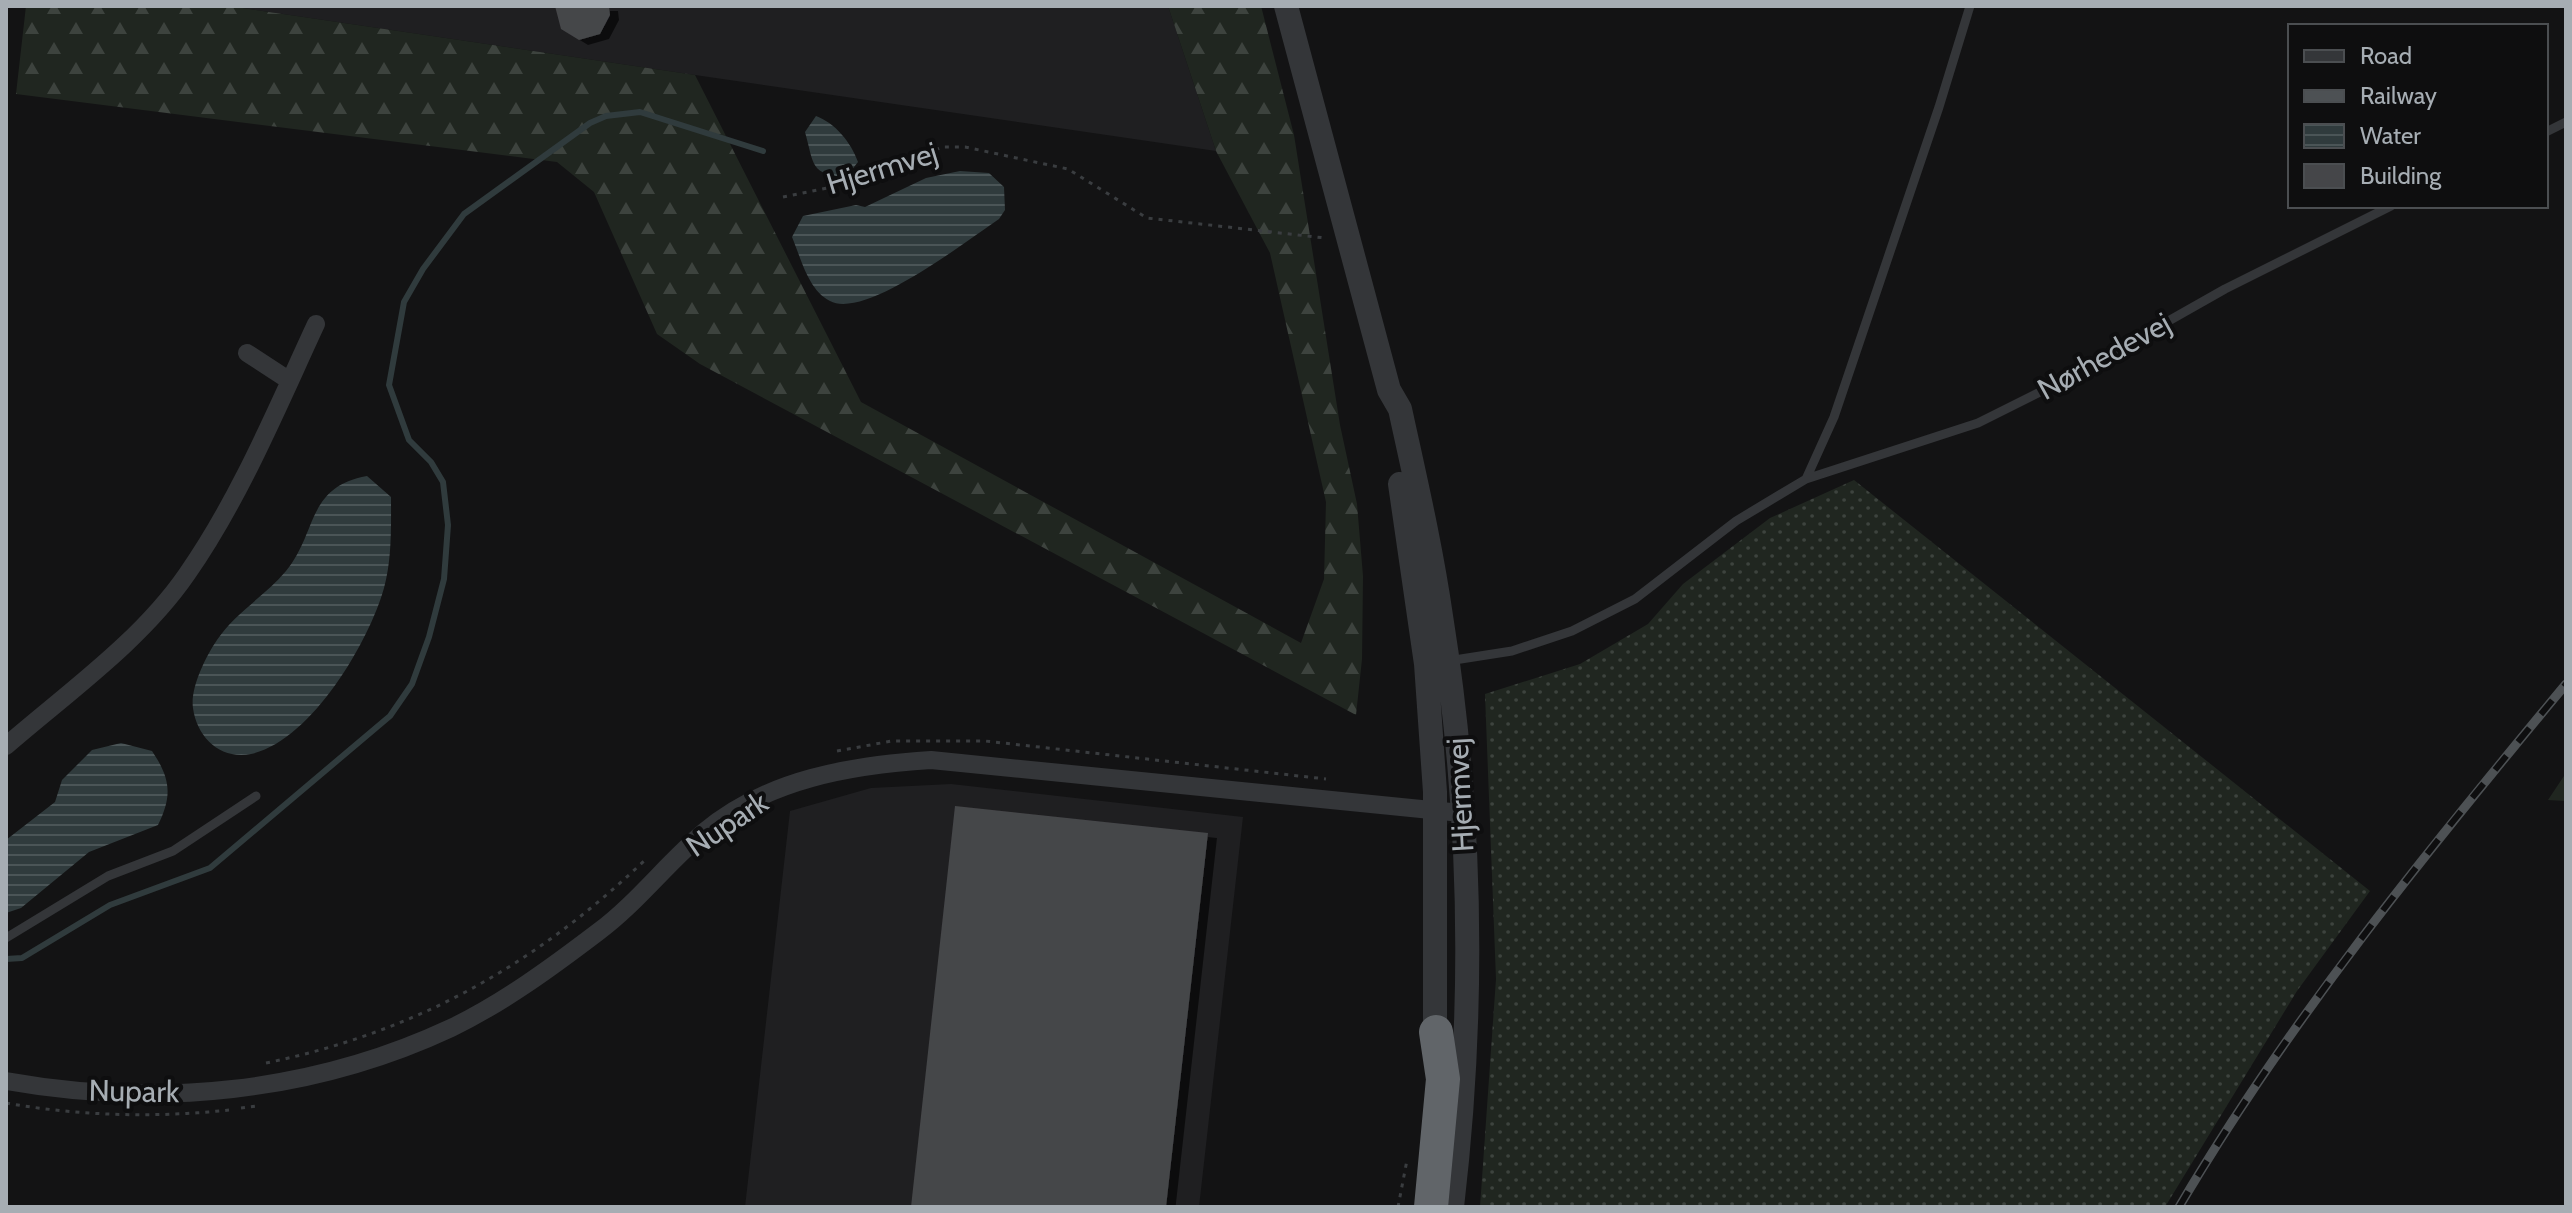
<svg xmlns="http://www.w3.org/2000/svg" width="2572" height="1213" font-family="Cabin,sans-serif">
<defs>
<pattern id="grass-dots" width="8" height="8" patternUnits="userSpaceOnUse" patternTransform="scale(2)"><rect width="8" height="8" fill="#202620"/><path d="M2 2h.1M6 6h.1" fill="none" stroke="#3d433e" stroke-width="1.8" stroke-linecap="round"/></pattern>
<pattern id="forest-firs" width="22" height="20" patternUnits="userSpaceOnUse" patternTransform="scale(2)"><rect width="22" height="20" fill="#202620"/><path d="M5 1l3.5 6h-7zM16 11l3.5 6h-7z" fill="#3d433e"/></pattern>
<pattern id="water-rules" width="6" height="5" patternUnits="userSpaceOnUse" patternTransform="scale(2)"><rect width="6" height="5" fill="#303b3d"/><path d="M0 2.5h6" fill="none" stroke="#4b5557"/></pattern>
<filter id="shadow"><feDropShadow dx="9" dy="5" stdDeviation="0" flood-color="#0009"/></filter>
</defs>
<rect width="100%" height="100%" fill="#131314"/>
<path fill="#1f1f21" d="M229 6H1168L1216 151 695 75Z
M951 784 1243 817 1199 1207H745L790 811 871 788Z"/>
<path fill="url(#grass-dots)" d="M1854 480 2370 891 2297 991 2165 1207H1480L1496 979 1485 694 1580 664 1648 624 1683 584 1770 518Z"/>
<path fill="url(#forest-firs)" d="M26 6H229L695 75 861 402 1301 643 1324 579 1326 502 1270 253 1216 151 1168 6H1261L1294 135 1340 425 1357 504 1363 576 1362 659 1356 715 700 364 657 334 594 192 557 162 16 94Z
M2566 773V801L2548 800Z"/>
<path fill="url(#water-rules)" d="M816 116C835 123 851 142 858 162L846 177C810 175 814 164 805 132Z
M960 171 989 173 1004 187 1005 210 999 219C966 241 865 320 830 301 808 290 801 258 792 237L803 216 856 205 865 207 926 178Z
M367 476 391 497C391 527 392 559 384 588 369 642 311 741 251 754 221 760 197 738 193 708 190 688 206 656 217 640 235 613 265 596 286 571 318 532 306 487 367 476Z
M121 743 152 751C170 778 173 795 158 825L89 852 21 908 6 913V840L55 802 62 780 92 750Z"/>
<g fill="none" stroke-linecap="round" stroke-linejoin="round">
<path stroke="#303b3d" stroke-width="6" d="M6 959 22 958 110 905 210 868 390 716 412 684 429 637 444 579 448 525 443 482 431 462 409 440 389 385 404 302 423 269 464 214 590 123 606 116 640 112 763 151"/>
</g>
<path fill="#454649" filter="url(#shadow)" d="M555 6H609L610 15 600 34 579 40 561 29Z
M955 806 1208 833 1166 1207H911Z"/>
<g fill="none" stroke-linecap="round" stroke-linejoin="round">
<path stroke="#3a3d40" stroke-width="3" stroke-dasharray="4 6" stroke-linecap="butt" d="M783 197 842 185 943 147H965L1068 169 1147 218 1325 238
M837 751 892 741H985L1326 779
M266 1063C416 1032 535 965 645 860
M6 1103C80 1116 155 1118 229 1110
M241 1108 257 1106
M1398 1207 1407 1160"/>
<path stroke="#343639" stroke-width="9" d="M1970 6 1939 107 1834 417 1806 479 1978 423 2066 379 2225 289 2391 206
M2546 132 2566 122
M1448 661 1512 651 1572 631 1635 599 1736 521 1806 479
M6 938 108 876 173 851 256 796"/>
<path stroke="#343639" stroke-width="18" d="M247 353 290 381
M6 746C67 693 141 641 187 574 240 498 277 408 316 324
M6 1081C156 1108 312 1093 451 1028 503 1003 552 967 598 932 637 903 667 863 704 832 767 779 852 765 931 760L1461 813"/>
<path stroke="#343639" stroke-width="24" d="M1286 6 1389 390 1400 409C1415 478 1431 546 1441 616 1472 811 1475 1012 1452 1207
M1400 484 1426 664 1435 792V1048"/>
<path stroke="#616569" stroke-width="34" d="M1431 1207 1443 1079 1436 1032"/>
<defs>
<path id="rail" d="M2179 1207C2290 1019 2427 851 2566 684"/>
</defs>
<use href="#rail" stroke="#4d5154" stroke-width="9"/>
<use href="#rail" stroke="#0e0e0f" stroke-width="6" stroke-dasharray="18" stroke-linecap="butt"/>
</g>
<g text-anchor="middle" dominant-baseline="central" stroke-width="8" stroke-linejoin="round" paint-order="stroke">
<g font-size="30" fill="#a6adb3" stroke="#0e0e0f">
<text transform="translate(882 168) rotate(-17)">Hjermvej</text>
<text transform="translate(2104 356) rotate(-29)">Nørhedevej</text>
<text transform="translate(1460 795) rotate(-93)">Hjermvej</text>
<text transform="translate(727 824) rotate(-34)">Nupark</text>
<text transform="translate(134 1091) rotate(1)">Nupark</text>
</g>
</g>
<rect width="2572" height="1213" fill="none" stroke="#a6adb3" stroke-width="16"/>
<rect x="2288" y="24" width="260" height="184" fill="#0e0e0f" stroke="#4b4e51" stroke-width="2"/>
<rect x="2304" y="50" width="40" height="12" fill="#343639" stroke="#4b4e51" stroke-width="2"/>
<text x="2360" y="64" font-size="24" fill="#a6adb3">Road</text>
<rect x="2304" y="90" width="40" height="12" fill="#4d5154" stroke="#4b4e51" stroke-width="2"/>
<text x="2360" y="104" font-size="24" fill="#a6adb3">Railway</text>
<rect x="2304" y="124" width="40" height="24" fill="url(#water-rules)" stroke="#4b4e51" stroke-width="2"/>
<text x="2360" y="144" font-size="24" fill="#a6adb3">Water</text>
<rect x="2304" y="164" width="40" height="24" fill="#454649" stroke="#4b4e51" stroke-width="2"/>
<text x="2360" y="184" font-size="24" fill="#a6adb3">Building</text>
</svg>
